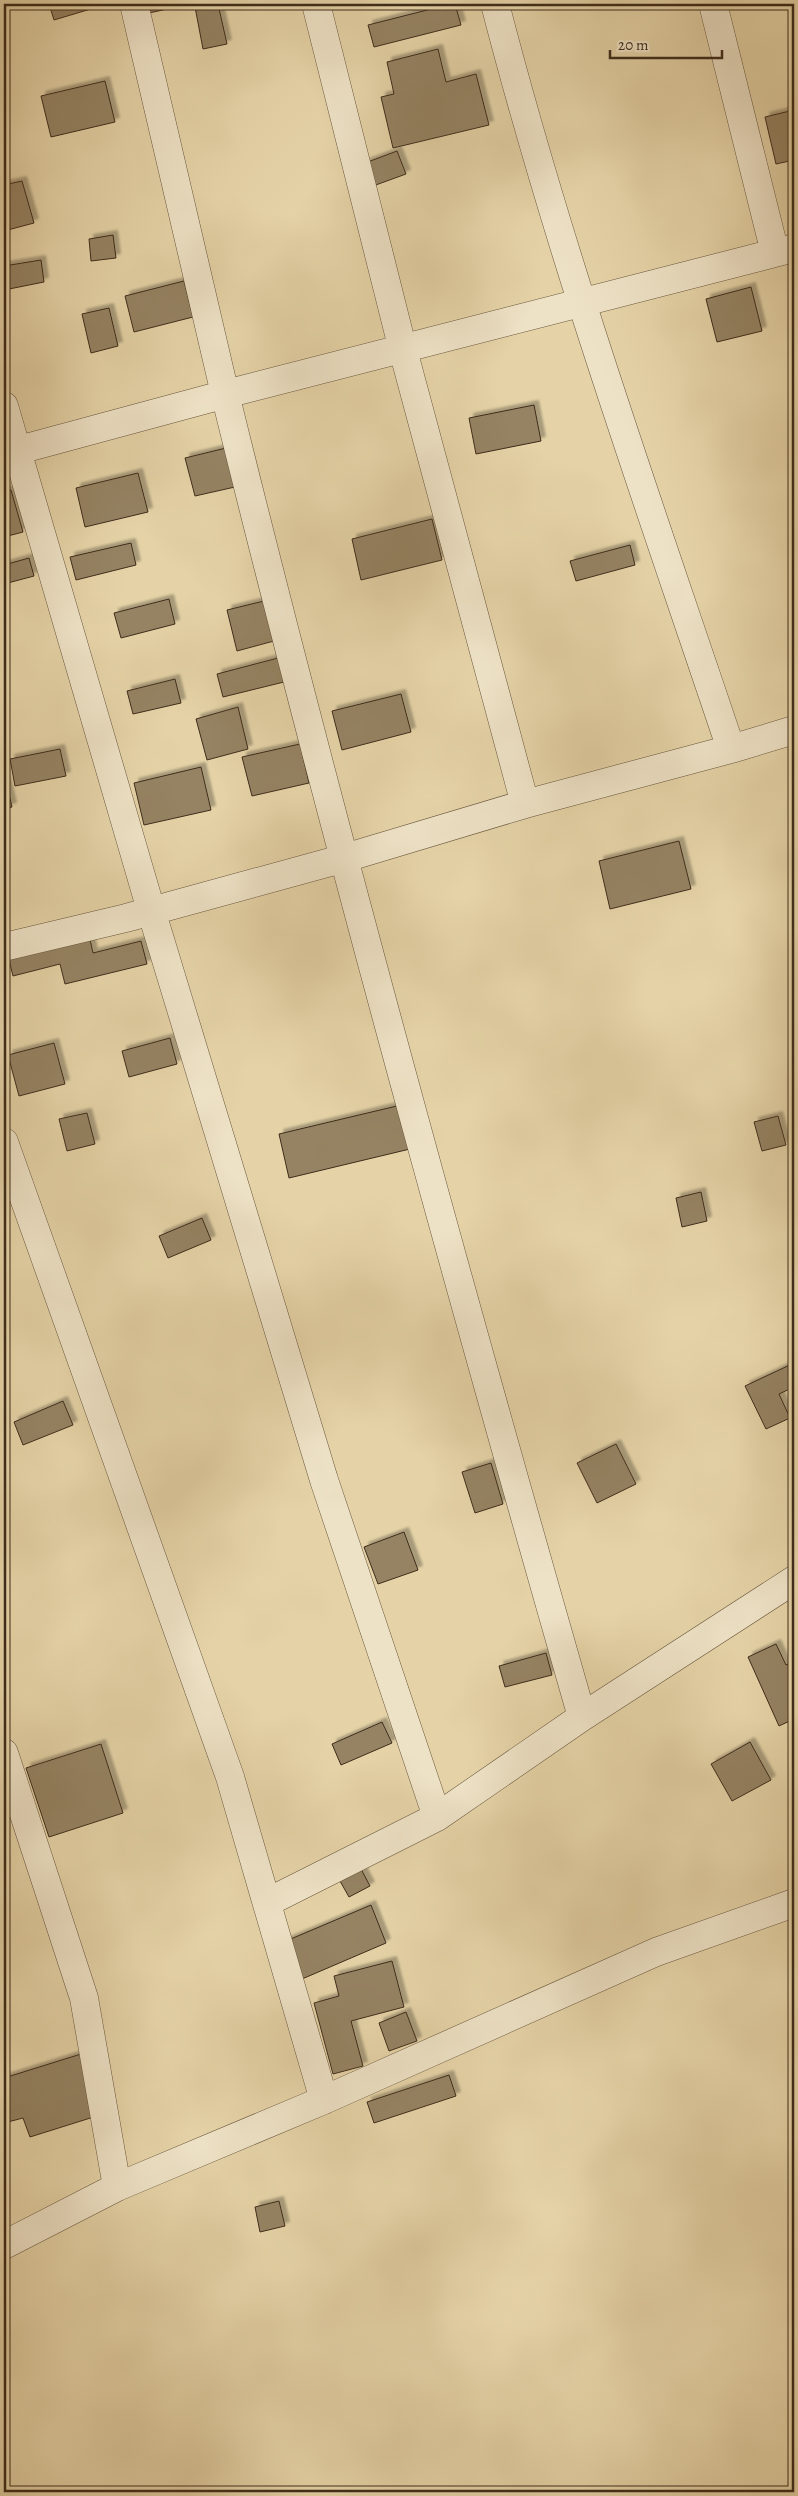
<svg xmlns="http://www.w3.org/2000/svg" width="798" height="2496" font-family="Alegreya,serif">
<defs>
<filter id="shadow"><feDropShadow dx="4.5" dy="-4.5" stdDeviation="1" flood-color="#0004"/></filter>
</defs>
<rect width="100%" height="100%" fill="#e5d3a7"/>
<filter id="stains"><feTurbulence type="fractalNoise" baseFrequency=".004" numOctaves="4"/><feColorMatrix values="0 0 0 0 .2 0 0 0 0 .09 0 0 0 0 .02 0 0 0 .5 -.17"/></filter>
<radialGradient id="worn" r=".72"><stop offset=".6" stop-color="#630" stop-opacity="0"/><stop offset="1" stop-color="#630" stop-opacity=".3"/></radialGradient>
<path fill="#958364" stroke="#3e2c1b" filter="url(#shadow)" d="M49 4H93L94 8 54 20Z
M147 4H190L149 13Z
M210 4H218L227 44 203 49 195 7Z
M451 4H455L461 25 374 47 368 25Z
M438 49 446 82 476 74 489 125 393 148 381 97 394 94 387 62Z
M105 81 115 122 51 137 41 96Z
M794 110V160L776 164 765 117Z
M397 151 406 174 373 186 365 163Z
M22 181 34 223 4 231V185Z
M113 235 116 258 91 261 89 239Z
M41 260 44 282 4 290V266Z
M184 281 193 317 134 332 125 296Z
M751 287 762 331 717 342 706 299Z
M109 308 118 346 91 353 82 314Z
M794 324V348L789 326Z
M534 405 541 441 476 454 469 418Z
M226 448 235 487 195 496 185 458Z
M138 473 148 512 85 527 76 488Z
M11 490 23 532 4 537V491Z
M432 519 442 560 361 580 352 539Z
M131 543 136 565 76 580 70 557Z
M630 545 635 565 576 581 570 561Z
M29 558 34 576 4 584V565Z
M169 599 175 624 121 638 114 613Z
M264 601 274 641 237 651 227 610Z
M278 658 284 682 223 697 217 674Z
M175 679 181 703 133 714 127 691Z
M401 694 411 732 342 750 332 711Z
M238 707 248 749 207 760 196 719Z
M300 744 309 783 252 796 242 757Z
M60 749 66 776 15 786 10 759Z
M201 767 211 810 144 825 134 783Z
M4 773 12 807 4 809Z
M679 841 691 889 610 909 599 861Z
M89 935 93 953 141 941 147 964 65 984 60 964 13 976 8 956Z
M170 1038 177 1064 129 1077 122 1051Z
M54 1043 65 1084 19 1096 8 1055Z
M401 1105 410 1149 289 1178 279 1134Z
M87 1113 95 1144 67 1151 59 1119Z
M778 1116 786 1145 762 1151 754 1122Z
M701 1192 707 1221 682 1227 676 1198Z
M202 1218 211 1240 168 1258 159 1236Z
M794 1363V1387L779 1394 790 1418 766 1429 745 1386Z
M63 1401 73 1425 23 1445 14 1422Z
M616 1444 636 1484 597 1503 577 1463Z
M491 1463 503 1504 475 1513 462 1472Z
M404 1532 418 1570 378 1584 364 1547Z
M776 1644 786 1665 794 1662V1719L779 1726 748 1657Z
M546 1653 552 1675 505 1687 499 1666Z
M382 1722 392 1743 341 1765 332 1744Z
M750 1742 771 1780 732 1801 711 1764Z
M101 1744 123 1813 49 1837 26 1768Z
M361 1869 370 1886 349 1897 340 1881Z
M371 1905 386 1943 302 1979 286 1941Z
M392 1961 404 2007 351 2021 363 2066 333 2074 314 2003 339 1996 334 1976Z
M406 2012 417 2041 389 2051 379 2023Z
M81 2054 100 2115 30 2137 23 2118 4 2123V2078Z
M449 2075 456 2096 374 2123 367 2102Z
M279 2201 285 2226 260 2232 255 2207Z"/>
<g fill="none" stroke-linecap="round" stroke-linejoin="round">
<defs>
<path id="minor" d="M134 4C164 134 194 264 225 394 334 837 456 1278 582 1717
M316 4 403 350 525 804
M495 4C560 256 648 502 731 749
M713 4 775 253
M4 406 151 910 324 1480 437 1817
M4 454 226 394 794 248
M4 947 126 918 345 858 525 804 731 749 794 730
M4 1142 230 1777 324 2100
M4 1753 84 1998 117 2187
M268 1902 437 1817 582 1717 794 1580
M4 2245 117 2187 324 2100 656 1952 794 1903"/>
</defs>
<use href="#minor" stroke="#68563e" stroke-width="29"/>
<use href="#minor" stroke="#eee2c6" stroke-width="28"/>
</g>
<rect width="798" height="2496" fill="none" stroke="#e5d3a7" stroke-width="20"/>
<rect x="5" y="5" width="788" height="2486" fill="none" stroke="#3e2c1b" stroke-width="2.5"/>
<rect x="10" y="10" width="778" height="2476" fill="none" stroke="#3e2c1b"/>
<path d="M610 50v8h112v-8" fill="none" stroke="#3e2c1b" stroke-width="2.5"/>
<text x="618" y="50" font-size="15" fill="#3e2c1b" stroke="#eee2c6" stroke-width="4" paint-order="stroke">20 m</text>
<rect width="100%" height="100%" filter="url(#stains)"/>
<rect width="100%" height="100%" fill="url(#worn)"/>
</svg>
